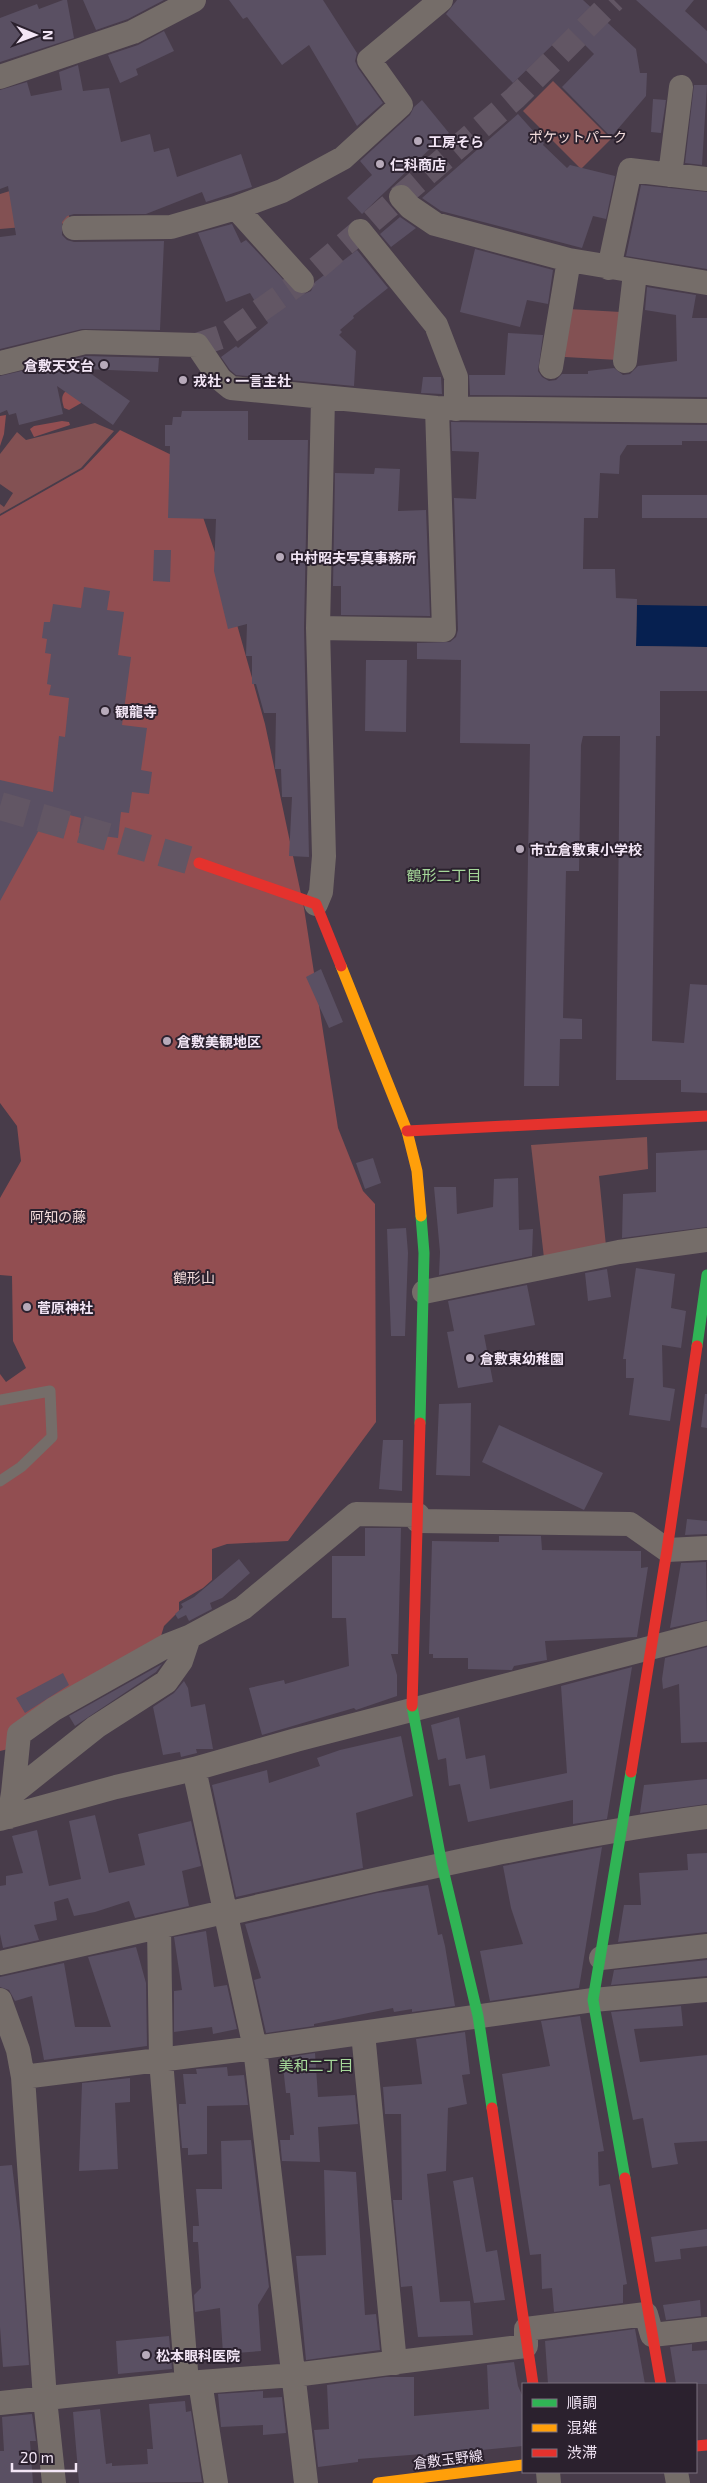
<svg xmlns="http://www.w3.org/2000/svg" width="707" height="2483" font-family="'Exo 2','Noto Sans JP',sans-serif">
<rect width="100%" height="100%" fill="#483c4a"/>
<path fill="#835153" d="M553 81 611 139 581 169 523 111Z
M65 183 70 223 0 229V194L13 190Z
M568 309 621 312 618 360 565 357Z
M95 423 114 431 81 468 0 514V504L4 507 13 493 0 484V454L17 432 26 440Z
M647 1137 648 1169 599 1176 606 1246 544 1258 531 1145Z"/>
<path fill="#924e51" d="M70 388 83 402 69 410 64 408C61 398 61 394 70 388Z
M6 415 4 434 0 446V416Z
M62 421 69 422 70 425 34 437 30 429 34 426Z
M120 430 184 461 225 582 265 724 304 908 338 1128 363 1191 375 1204 376 1422 288 1541 227 1544 212 1549V1580L203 1588 179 1602V1611L164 1626 161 1636 12 1748 0 1751V1374L6 1382 26 1368 13 1341 12 1276 0 1275V1198L21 1161 17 1126 0 1103V516L83 469Z"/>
<path fill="#062050" d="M637 605 707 606V647L636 646Z"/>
<path fill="#5a5063" d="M63 0H67L74 38 0 62V18L37 4 39 9Z
M83 0H164L128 19 96 30Z
M229 0H323L357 53 355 61 358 68 383 103 357 126 309 45 282 65 247 17 243 19Z
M457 0H583L636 49 640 73H647L646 96 611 137 562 87 594 54 569 29 513 83 446 14Z
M636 0H694L685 11 707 31V64Z
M164 31 174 51 136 69 138 75 120 83 108 55 138 45Z
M78 65 83 91 109 88 121 142 150 134 154 152 169 148 177 177 241 154 252 187 206 202 202 192 146 214H74L67 216 62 222V235L67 240 74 242 164 241 160 330 82 329 0 349V237L16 235 8 186 0 189V90L27 82 31 96 62 90 59 72Z
M694 85H707L702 165 685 163Z
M653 99 666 100 661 133 651 132Z
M422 100 449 133 434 145 362 214 347 198 372 175 360 161 410 115 414 107Z
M518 114 544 143 543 145 567 168 570 165 615 176 606 219 593 216 582 248 441 211 422 198Z
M641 185 707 192V269L626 256Z
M400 217 416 228 391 247 380 234Z
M232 224 241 243 246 240 297 294H304L311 291 315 282 357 250 388 288 353 316 354 318 340 330 342 332 339 335 356 351 354 386 236 375 230 370 221 357 236 346 238 348 268 323 250 293 226 302 198 233Z
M475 249 553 270 548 304 527 300 520 327 460 312Z
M647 287 696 295 692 318H707V397L470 395 469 375H505L508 333 543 335 538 371 542 377 549 381 556 380 562 374H588V371L614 368 623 375 630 374 638 366 677 361 676 315 645 310Z
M86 356 159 358 158 372 84 369 130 401 113 425 57 386 63 414 19 425 16 413 9 415 7 410 0 413V376Z
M423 377H441L442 394 421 393Z
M182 411H248V440H308L304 628 309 857 289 856 292 797H282L281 769H275L276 713H264L256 684H252V656H246L247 624 228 629 214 571 216 519 168 518 170 446H165V425H172L173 417H181Z
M451 422 707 425V441H682V445H627L620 456 619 474 600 473 598 518H584L583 569H615L616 598 637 599 636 646 707 647V691H660V736H656L652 1041 684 1043 690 984 707 985V1093L681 1092V1080H616L620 736H583L581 745 579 871H566L563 1018 582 1019V1039H560L559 1086H524L530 744 460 743 461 660 417 659V643L450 642 456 637 458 630 454 498 476 499 479 452 452 451Z
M375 468 400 469 398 511 426 510 430 616 341 615V586H333L335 473 374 474Z
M642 495H707V518H642Z
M154 550H171L170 582 153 581Z
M84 587 110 591 107 610 124 612 118 655 131 657 122 725 147 728 141 770 152 772 149 794 132 792 129 813 121 812 118 838 79 833 81 818 50 810 0 901V780L53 792 59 736 65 737 69 698 49 695 51 685 47 684 51 654 45 653 47 639 42 638 44 622H50L53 604 81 608Z
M366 660H407L406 732 365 731Z
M321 969 343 1022 329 1028 306 977Z
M707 1150V1227L622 1238 623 1194 656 1192V1153Z
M373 1158 381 1183 365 1189 356 1163Z
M518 1178 519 1230 533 1229 532 1256 439 1275 440 1252 434 1187H456L457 1214 493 1207 494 1179Z
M406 1228 408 1253 405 1336H391L387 1229Z
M636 1268 675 1274 671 1308 686 1311 681 1348 662 1345 663 1387 675 1389 670 1421 629 1415 634 1378H626V1359H623Z
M607 1269 611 1297 588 1301 585 1273Z
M527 1285 535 1325 484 1335 493 1382 458 1388 447 1332 454 1331 448 1301Z
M705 1394H707V1428L701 1427Z
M471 1403 470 1476 436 1475 439 1404Z
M499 1425 603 1473 584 1510 482 1462Z
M383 1440H403L402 1491 379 1489Z
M687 1519 707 1521V1534L685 1535Z
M365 1528H401L398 1654H391L397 1675V1696L356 1710 354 1708 262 1735 249 1688 284 1680 285 1684 349 1666 346 1618H332V1556H365Z
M499 1536H541L542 1550 641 1551V1568L648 1567 637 1637 545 1641 547 1660 514 1666 512 1670 468 1669V1658H433V1654H429L432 1541 499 1542Z
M239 1559 250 1573 222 1598 210 1603 212 1609 189 1621 186 1615 178 1619 175 1614 183 1607 181 1604 194 1597Z
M706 1562 707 1620 670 1628 681 1563Z
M707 1647V1742L681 1743 679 1684 663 1689 662 1679 665 1658Z
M162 1664 156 1672 75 1726 69 1716Z
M632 1667 607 1819 573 1824V1800L468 1822 460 1784 449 1786 446 1758 438 1760 431 1725 459 1717 466 1759 485 1755 490 1789 567 1773 561 1686Z
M63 1673 69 1685 25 1713 16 1698Z
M184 1681 188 1688 191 1707 205 1704 213 1749H196L197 1753 181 1757 180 1752 163 1755 153 1707 174 1693Z
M401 1736 413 1796 356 1813 363 1868 236 1897 212 1785 267 1770 269 1783 320 1766 317 1758 340 1750Z
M707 1779V1804L640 1813 644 1785Z
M95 1815 109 1873 145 1865 138 1834 191 1821 201 1866 182 1871 189 1906 135 1918 129 1901 95 1912 74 1916 68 1898 54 1902 57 1920 34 1925 39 1940 3 1948 0 1934V1886L6 1885V1876L23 1873 12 1836 37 1830 49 1886 81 1879 69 1821Z
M602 1847 579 1988 490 2001 480 1951 523 1944 511 1908 503 1866Z
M707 1853V1932L618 1942 624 1905H641L639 1873 688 1870 687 1854Z
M428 1885 438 1935 442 1934 445 1946 455 2006 412 2012V2009L394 2012 393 2008 314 2024V2026L266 2033 254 1980 261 1978 245 1924 377 1893Z
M206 1931 214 1987 227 1985 237 2029 213 2034 212 2027 174 2032V1991L182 1990 174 1937Z
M136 1947 146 1983 147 2046 44 2060 32 1996 15 2001 9 1990 0 1987V1977L64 1963 75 2027H111L88 1957Z
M707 1960V1976L611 1985 614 1970Z
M681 2006 683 2026 634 2029 640 2062 707 2055V2141L674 2143 678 2164 652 2168 643 2118 633 2120 611 2012Z
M580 2016 604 2151 598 2152 599 2186 610 2184 627 2284 623 2285V2303L554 2312 552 2288 542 2289 541 2254 530 2255 502 2074 550 2066 541 2021Z
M465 2032 470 2074 462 2075 467 2104 448 2108 446 2171 427 2174 440 2302 470 2301 473 2335 418 2337 412 2286 401 2287 393 2200H402L401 2114H385L383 2087 422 2084 416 2039Z
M315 2053 318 2097 355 2095 358 2124 318 2127 320 2162 282 2161 280 2140H290V2135H294L290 2093H286L282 2058Z
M227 2067 228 2076 244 2075 248 2105 207 2106V2154L188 2155V2148H182L179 2114V2104H186L183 2074H197L196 2069Z
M130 2078V2102L115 2103 118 2169 79 2171 82 2083Z
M251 2140 269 2287 258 2305 261 2351 223 2354 220 2308 195 2312 194 2295 201 2288 198 2242H193V2226H199L196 2189H222L221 2141Z
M12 2165 20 2231 29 2365 3 2367 0 2327V2166Z
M324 2170 356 2172 365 2315 376 2314 380 2350 306 2360 296 2256 326 2255Z
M473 2177 486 2252 497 2250 505 2300 474 2303 453 2181Z
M707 2229V2246L680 2249 681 2259 655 2262 651 2237Z
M700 2300 701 2316 666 2320 663 2305Z
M635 2329 645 2384H548L545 2341Z
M169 2336 172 2369 118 2374 116 2341Z
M692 2344V2351L707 2350V2384H676L670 2347Z
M514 2362 518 2386 523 2397V2446L451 2453 452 2457 423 2459V2454L358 2459V2462L318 2467 314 2430 329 2429 327 2385 386 2377H414V2416L489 2409 487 2365Z
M263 2391V2398L282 2397 286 2433 263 2435V2425L221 2427 218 2394Z
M185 2401 186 2412 191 2411 202 2482 79 2483 73 2412 100 2409 106 2464 112 2463V2466L148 2464 147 2449H153L149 2404Z
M32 2414 36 2441H30L33 2483H0V2451H4L2 2417Z"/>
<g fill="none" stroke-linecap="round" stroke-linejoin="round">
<path stroke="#625664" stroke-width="24" stroke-dasharray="24 12" stroke-linecap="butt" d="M197 345 224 336 302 281 515 98 614 0"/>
<path stroke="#625664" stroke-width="28" stroke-dasharray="28 14" stroke-linecap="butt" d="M0 806 199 863"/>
<path stroke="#756d69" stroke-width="11" d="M0 1400 50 1391 52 1437 21 1467 0 1481"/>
<path stroke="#756d69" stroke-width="24" d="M0 77 133 32 194 0
M670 175 681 87
M401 197 410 207 435 224 569 260 707 283
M236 208 282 191 343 158 401 105 369 60 441 0
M74 228 171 227 236 208 302 281
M360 231 436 325 456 377V409
M609 268 630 170 707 179
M625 361 635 273
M0 363 85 342 197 345 220 379 231 388 437 408 707 411
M551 367 569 260
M318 628 444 630 437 408
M316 904 321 892 324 856 318 628 323 398
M424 1292 619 1252 707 1240
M418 1521 630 1524 667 1550 707 1548
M194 1769 255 2048 306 2483
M13 1793 19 1734 54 1709 166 1646 189 1637
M9 1817 13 1793 96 1727 166 1682 181 1661 189 1637 243 1608 356 1514 418 1515
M0 1819 116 1787 194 1769 296 1740 707 1633
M159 1927 161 2060 187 2383
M601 1958 707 1946
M0 1963 224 1912H234C391 1876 548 1838 707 1817
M0 2000 18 2050 23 2077 45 2399 54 2483
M363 2033 395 2363
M23 2077 255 2048 593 2000 707 1990
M200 2382 216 2483
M0 2403 187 2383 294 2375 526 2346V2329L646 2314 652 2335 707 2329
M548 2472 549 2483
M676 2472 678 2483"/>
<path stroke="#30b455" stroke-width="11" d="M697 1346 707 1275
M420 1423 424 1253 421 1216
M412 1706 442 1865 478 2016 492 2108
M625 2178 593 2000 631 1772"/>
<path stroke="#ff9f0a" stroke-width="11" d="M341 966 407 1131 417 1171 421 1216
M378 2483 523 2465"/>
<path stroke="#e5322d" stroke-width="11" d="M199 863 316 904 341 966
M407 1131 707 1116
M412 1706 420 1423
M631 1772 667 1550 697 1346
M492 2108 533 2384
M625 2178 661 2384
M696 2446 707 2445"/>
</g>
<g fill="#b7aaba" stroke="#2b212e" stroke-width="2">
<circle cx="418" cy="141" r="5"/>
<circle cx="380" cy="164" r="5"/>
<circle cx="104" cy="365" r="5"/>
<circle cx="183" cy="380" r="5"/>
<circle cx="280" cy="557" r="5"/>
<circle cx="105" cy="711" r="5"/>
<circle cx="520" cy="849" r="5"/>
<circle cx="167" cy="1041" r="5"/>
<circle cx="27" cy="1307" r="5"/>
<circle cx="470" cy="1358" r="5"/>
<circle cx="146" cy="2355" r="5"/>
</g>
<g text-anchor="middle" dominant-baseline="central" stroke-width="4" stroke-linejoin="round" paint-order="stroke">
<g font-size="14" fill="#f3dcdb" stroke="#2b212e">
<text x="578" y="136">ポケットパーク</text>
<text x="58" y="1216">阿知の藤</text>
<text x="194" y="1277">鶴形山</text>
</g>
<g font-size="14" font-weight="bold" fill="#f3e6f6" stroke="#2b212e" text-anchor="start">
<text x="428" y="141">工房そら</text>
<text x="390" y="164">仁科商店</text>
<text x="94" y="365" text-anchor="end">倉敷天文台</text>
<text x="193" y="380">戎社・一言主社</text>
<text x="290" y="557">中村昭夫写真事務所</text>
<text x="115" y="711">観龍寺</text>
<text x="530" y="849">市立倉敷東小学校</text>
<text x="177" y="1041">倉敷美観地区</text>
<text x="37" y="1307">菅原神社</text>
<text x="480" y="1358">倉敷東幼稚園</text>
<text x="156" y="2355">松本眼科医院</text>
</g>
<g font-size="14" fill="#f3e6f6" stroke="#2b212e">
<text transform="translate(448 2459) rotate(-7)">倉敷玉野線</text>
</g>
<g font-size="15" fill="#a6d99a" stroke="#2b212e">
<text x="444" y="875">鶴形二丁目</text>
<text x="316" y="2065">美和二丁目</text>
</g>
</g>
<rect x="522" y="2383" width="175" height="90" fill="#2b212e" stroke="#7b707e"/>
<rect x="532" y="2399" width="25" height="8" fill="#30b455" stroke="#7b707e"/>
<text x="567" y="2408" font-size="15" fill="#f3e6f6">順調</text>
<rect x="532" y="2424" width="25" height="8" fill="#ff9f0a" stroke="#7b707e"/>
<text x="567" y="2433" font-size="15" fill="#f3e6f6">混雑</text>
<rect x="532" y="2449" width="25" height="8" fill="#e5322d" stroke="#7b707e"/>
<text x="567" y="2458" font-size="15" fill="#f3e6f6">渋滞</text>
<g transform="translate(35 35) rotate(91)" stroke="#2b212e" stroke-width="4" paint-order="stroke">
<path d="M0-4L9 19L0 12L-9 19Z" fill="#f3e6f6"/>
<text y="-8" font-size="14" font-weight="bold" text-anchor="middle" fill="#f3e6f6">N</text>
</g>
<path d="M12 2463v8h64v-8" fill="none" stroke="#f3e6f6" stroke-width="2.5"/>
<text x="20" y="2463" font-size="15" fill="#f3e6f6" stroke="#2b212e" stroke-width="4" paint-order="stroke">20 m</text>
</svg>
